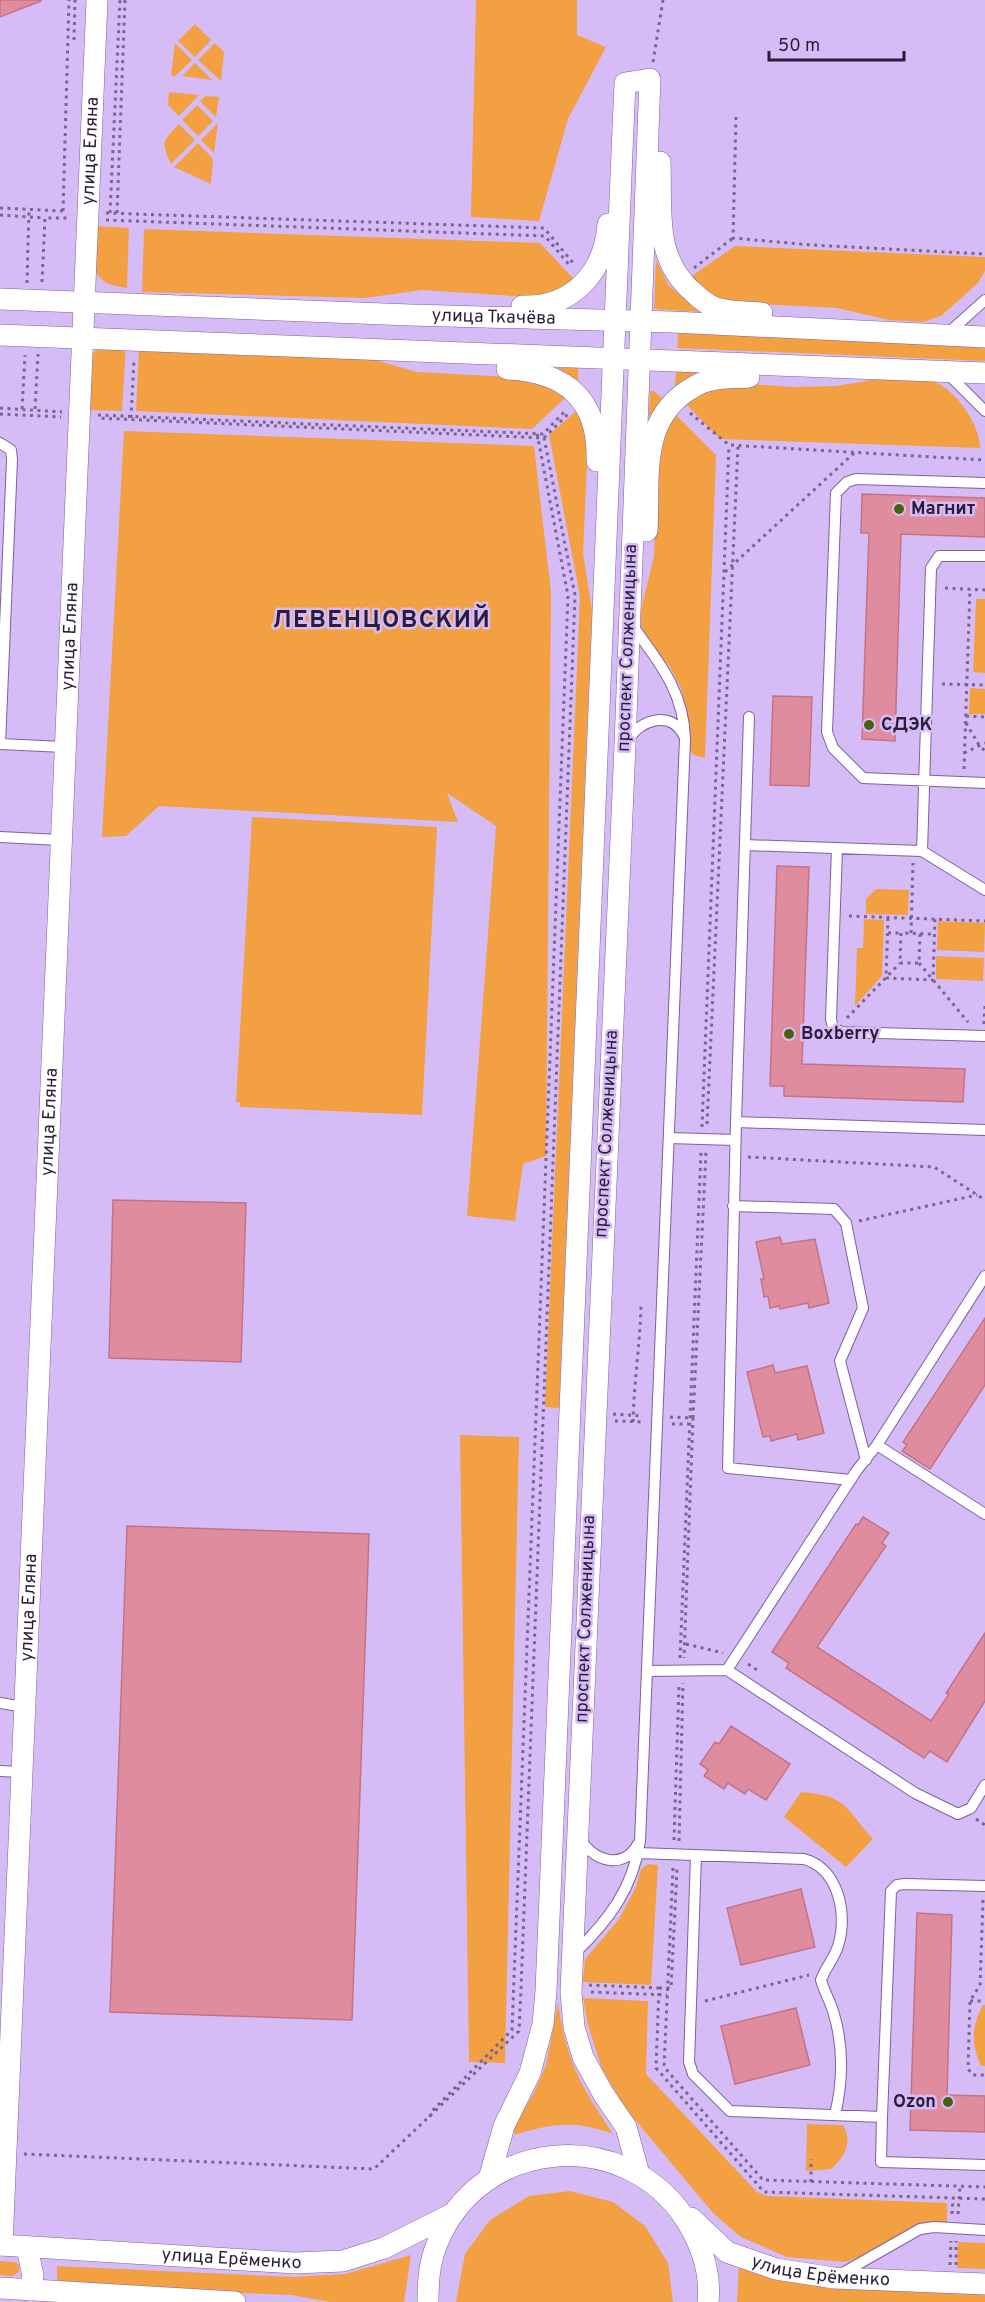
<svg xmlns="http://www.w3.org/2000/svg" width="985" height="2302" font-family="Overpass,sans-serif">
<rect width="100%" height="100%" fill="#d6bcf6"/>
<path fill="#f3a043" d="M476 0H577V35L606 47 568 119 539 221 471 217Z
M195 24 211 40 195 57 178 41Z
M175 43 192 60 174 77 171 75Z
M215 43 224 52 221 81 198 60Z
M195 63 212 80 182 76Z
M169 92 199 95 179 116 168 105Z
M205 96 219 97 216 117 200 101Z
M197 105 213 121 198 136 182 120Z
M218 123 214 153 201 140Z
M179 124 195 140 171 164C161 141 162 142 179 124Z
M198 143 213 159 211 184 174 167Z
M93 226 129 228 127 288C86 284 94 260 93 226Z
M144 229 540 243 574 279 558 291 527 297 422 290 365 298 142 292Z
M735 246 985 257V271L978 283 941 316 923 322 889 320 837 308 740 303 714 298 686 280Z
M656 260 669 286 702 312 654 309Z
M678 333 985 346V361L677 348Z
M104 345H126L122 411 85 410 89 356Z
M139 346 365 357 417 372 528 378 566 397 532 429 136 411Z
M550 368H578V384Z
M676 370 701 371 698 375 675 387Z
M890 377C903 378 921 377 933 381 956 390 980 424 980 448L720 439 682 400 734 383 794 387 836 386Z
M650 391H654L663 399 649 418Z
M577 410 588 441 583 553 592 610 559 1408 545 1407 580 596 549 435Z
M672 411 716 455 705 758 693 755 690 749 687 711 681 688 670 667 647 639 641 625V610L654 556 658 452Z
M124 431 534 446 551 592 546 1156 523 1164 515 1221 467 1216 496 826 447 793 458 822 159 806 126 836 102 837Z
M976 599H985V673L973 672Z
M970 688 985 689V714H969Z
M252 817 437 827 422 1115 240 1107V1102H236Z
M876 889 909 890 908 915 866 914V899Z
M864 919 884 920 882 976 855 1006 857 948H863Z
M938 921 985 923 984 952 937 950Z
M936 956 984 958 983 981 936 979Z
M460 1435 519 1437 505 2063 469 2062Z
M801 1792C848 1796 844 1807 873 1839L846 1867 784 1817Z
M648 1864 658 1865 651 1985 583 1982 585 1959 619 1919 636 1887 641 1869Z
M583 1998 648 2001 646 2074 757 2192 767 2196 947 2203V2224L846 2262 787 2257 741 2237 714 2214 626 2109 602 2069 588 2025Z
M558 2003C567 2063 580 2084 613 2134 578 2120 550 2123 515 2135L513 2128 534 2093 546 2065Z
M983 2005H985V2066H981C971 2045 971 2026 983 2005Z
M807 2124 843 2125C853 2142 845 2157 831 2169L806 2171Z
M570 2191 613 2202 645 2226 668 2263 673 2302H456L465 2254 490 2220 529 2196Z
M958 2242 985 2243V2269L957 2268Z
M411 2255 404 2302H330L291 2295 92 2287 57 2280V2266L292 2277 345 2274Z
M0 2261 14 2262 19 2265V2271L13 2276 0 2275Z
M739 2265 985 2285V2302H737Z"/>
<path fill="#e08c9f" stroke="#c47386" stroke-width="1.5" d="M0 0H41V1L0 17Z
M862 494 985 498V537L901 534 895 741 862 739 869 533H861Z
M773 696 812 697 809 786 770 785Z
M777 866 809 867 802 1064 965 1069 963 1102 784 1096V1086H770Z
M113 1200 246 1203 241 1362 109 1358Z
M780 1237 782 1244 815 1239 829 1303 809 1308 808 1303 780 1309 779 1306 770 1308 768 1296 764 1297 761 1279H764L756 1242Z
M985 1318V1385L930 1469 902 1451 907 1445 903 1442Z
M773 1365 775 1373 807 1366 824 1433 798 1440 797 1434 771 1441 770 1436 763 1437 747 1372Z
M863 1517 889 1533 882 1543 886 1546 817 1647 931 1721 949 1694 946 1693 985 1633V1701L947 1762 930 1751 924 1758 786 1668 789 1663 772 1652 856 1524 858 1525Z
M127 1526 369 1534 352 2020 110 2012Z
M731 1726 790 1764 766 1800 748 1789 745 1794 728 1783 724 1789 704 1776 708 1770 700 1764 715 1742 719 1744Z
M801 1889 815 1947 741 1965 727 1908Z
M917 1913 952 1915 947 2095 985 2096V2132L910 2130Z
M796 2008 810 2065 735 2084 721 2026Z"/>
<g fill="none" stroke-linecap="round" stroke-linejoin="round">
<defs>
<path id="lane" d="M947 334 985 300
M947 373 985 411
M0 443 11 450 12 460 0 744
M985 483 856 479 847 482 836 493 827 732 833 748 863 778 985 783
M628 740C640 719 672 710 684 736
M0 744 64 747
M0 837 60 840
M745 845 922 851 985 890
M837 848 831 1019 833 1028 842 1032 985 1036
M922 851 931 568 939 556H985
M736 1122 749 717
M669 1138 735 1140
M733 1206 834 1209 846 1223 863 1308 840 1361 866 1460
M877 1445 985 1514
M851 1480 728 1468 736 1122 985 1130
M727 1670 915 1793 958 1814 971 1808 985 1785
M647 1671 727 1670 857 1470 877 1445 985 1276
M0 1703 24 1707
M0 1771 22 1772
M580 1839C594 1861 623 1871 638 1844
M638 1853 804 1859C839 1869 848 1915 838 1946 834 1959 825 1968 821 1980 824 1991 830 2001 833 2011 844 2046 843 2081 835 2115
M696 1855 689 2062 693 2074 730 2111 882 2117 881 2162 985 2165
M575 1953C609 1920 633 1888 640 1841L685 739C684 692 659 662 632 625
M882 2117 891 1891 897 1885 905 1884 985 1886
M839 2275 920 2229 934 2227 985 2230"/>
<g id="street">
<path d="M660 162C662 210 653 258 693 292 699 298 708 305 716 308 730 312 748 312 762 313"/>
<path id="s1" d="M0 299 410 315 672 322 985 337"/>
<path d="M522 306C572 308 604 274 608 224"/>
<path d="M0 335 985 373"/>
<path d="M507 369C566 372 599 399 597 461"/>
<path d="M647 531C650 480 639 423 687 391 695 386 702 381 712 380 724 377 737 378 749 377"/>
<path d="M489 2179 504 2126 530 2073 543 2024 546 1991 623 128 625 83 650 79 625 745 571 1992 574 2027 583 2057 604 2095 626 2127 639 2174"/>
<path id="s2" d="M691 2218 727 2252 776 2269 834 2278 985 2284"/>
<path id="s3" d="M0 2245 295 2263 343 2261 384 2248 454 2213"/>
<path id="s4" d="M2 2245 97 0"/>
<path d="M27 2247 33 2276 29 2290"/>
<path d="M0 2288 235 2302"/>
<path d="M428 2302C428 2282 429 2263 437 2244 479 2137 625 2125 686 2220 701 2244 711 2273 708 2302"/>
</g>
</defs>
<use href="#lane" stroke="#7f60a1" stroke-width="12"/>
<use href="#street" stroke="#7f60a1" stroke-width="22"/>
<path stroke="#79658f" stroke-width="3" stroke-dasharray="3 4.5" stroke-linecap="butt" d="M74 40 75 0
M653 62 663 0
M736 117 733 238 812 245 985 254
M0 208 63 211
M63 211 69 0
M106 213 544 228 574 264
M110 213 120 0
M117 213 125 0
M0 215 45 218
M106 220 545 236 571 267
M694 268 733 238
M42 282 45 218H70
M27 283 29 209
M0 408 62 412
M22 409 25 355
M35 409 38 354
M690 413 729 445 985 460
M0 414 61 417
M98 415 543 434 565 411
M131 418 134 359
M544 438 568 414
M725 572 854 453
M945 588 985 590
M942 684 985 685
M966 716 985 717
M966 723 979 745 985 751
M964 753 985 743
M964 769 970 589
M849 916 985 921
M888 918 886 978 933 980 935 919
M888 933H901
M911 933 913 863
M920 934 919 963H900L901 933C912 933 923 934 935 934
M919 963 968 1022
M847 1018 900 963
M984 1024 985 1005
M707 1124 738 446
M702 1127 729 445
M748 1157 934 1167 985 1200
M859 1221 977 1195
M613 1414 643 1416
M670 1417 693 1418 684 1658
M693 1418 706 1152
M615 1421 644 1422
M633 1422C634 1382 640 1344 641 1305
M672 1424H689
M686 1644 723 1653
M680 1658 701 1152
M748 1664 760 1672
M976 1819 985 1825
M674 1840 679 1685
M679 1841 683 1683
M673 1868 664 2067 763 2180 985 2187
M983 1900 980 1985 970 2001 968 2069 973 2075H985
M589 1985 659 1988 656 2068 764 2192 985 2199
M659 1988H671L677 1869
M591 1992 667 1995
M705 2001 809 1975
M970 2001H985
M430 2117 431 2112 512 2030 568 596 537 433
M24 2154 374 2169 519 2031 521 1989 575 595 544 438 98 418
M811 2182V2159
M952 2214 953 2198
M958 2214 960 2186
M950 2265 951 2241
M956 2265V2241"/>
<use href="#lane" stroke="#fff" stroke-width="10"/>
<use href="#street" stroke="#fff" stroke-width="21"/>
</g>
<g fill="#49610e" stroke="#d6bcf6" stroke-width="2">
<circle cx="899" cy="509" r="6"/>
<circle cx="869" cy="725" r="6"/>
<circle cx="789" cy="1034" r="6"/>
<circle cx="948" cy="2102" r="6"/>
</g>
<g text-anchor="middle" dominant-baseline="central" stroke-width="5" stroke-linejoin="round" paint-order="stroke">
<g font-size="18" fill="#2b1d39" stroke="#d6bcf6">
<text stroke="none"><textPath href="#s4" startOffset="2096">улица Еляна</textPath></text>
<text stroke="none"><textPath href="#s1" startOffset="494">улица Ткачёва</textPath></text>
<text stroke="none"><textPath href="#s4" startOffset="1610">улица Еляна</textPath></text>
<text transform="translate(628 648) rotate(-88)">проспект Солженицына</text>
<text stroke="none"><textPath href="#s4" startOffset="1124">улица Еляна</textPath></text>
<text transform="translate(607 1134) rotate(-87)">проспект Солженицына</text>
<text stroke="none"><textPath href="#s4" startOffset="638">улица Еляна</textPath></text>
<text transform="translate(586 1619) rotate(-88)">проспект Солженицына</text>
<text stroke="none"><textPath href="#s3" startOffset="232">улица Ерёменко</textPath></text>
<text stroke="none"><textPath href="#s2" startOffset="146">улица Ерёменко</textPath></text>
</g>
<g font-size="18" font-weight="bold" fill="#2b1d39" stroke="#d6bcf6" text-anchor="start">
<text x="911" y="509">Магнит</text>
<text x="881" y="725">СДЭК</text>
<text x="801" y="1034">Boxberry</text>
<text x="936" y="2102" text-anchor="end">Ozon</text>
</g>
<g font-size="24" font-weight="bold" letter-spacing="1.5" fill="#2b1d39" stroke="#d6bcf6">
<text x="382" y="621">ЛЕВЕНЦОВСКИЙ</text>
</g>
</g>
<path d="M769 51v9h135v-9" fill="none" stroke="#2b1d39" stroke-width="3"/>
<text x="778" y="51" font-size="18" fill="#2b1d39" stroke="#d6bcf6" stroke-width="4.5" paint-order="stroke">50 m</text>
</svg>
